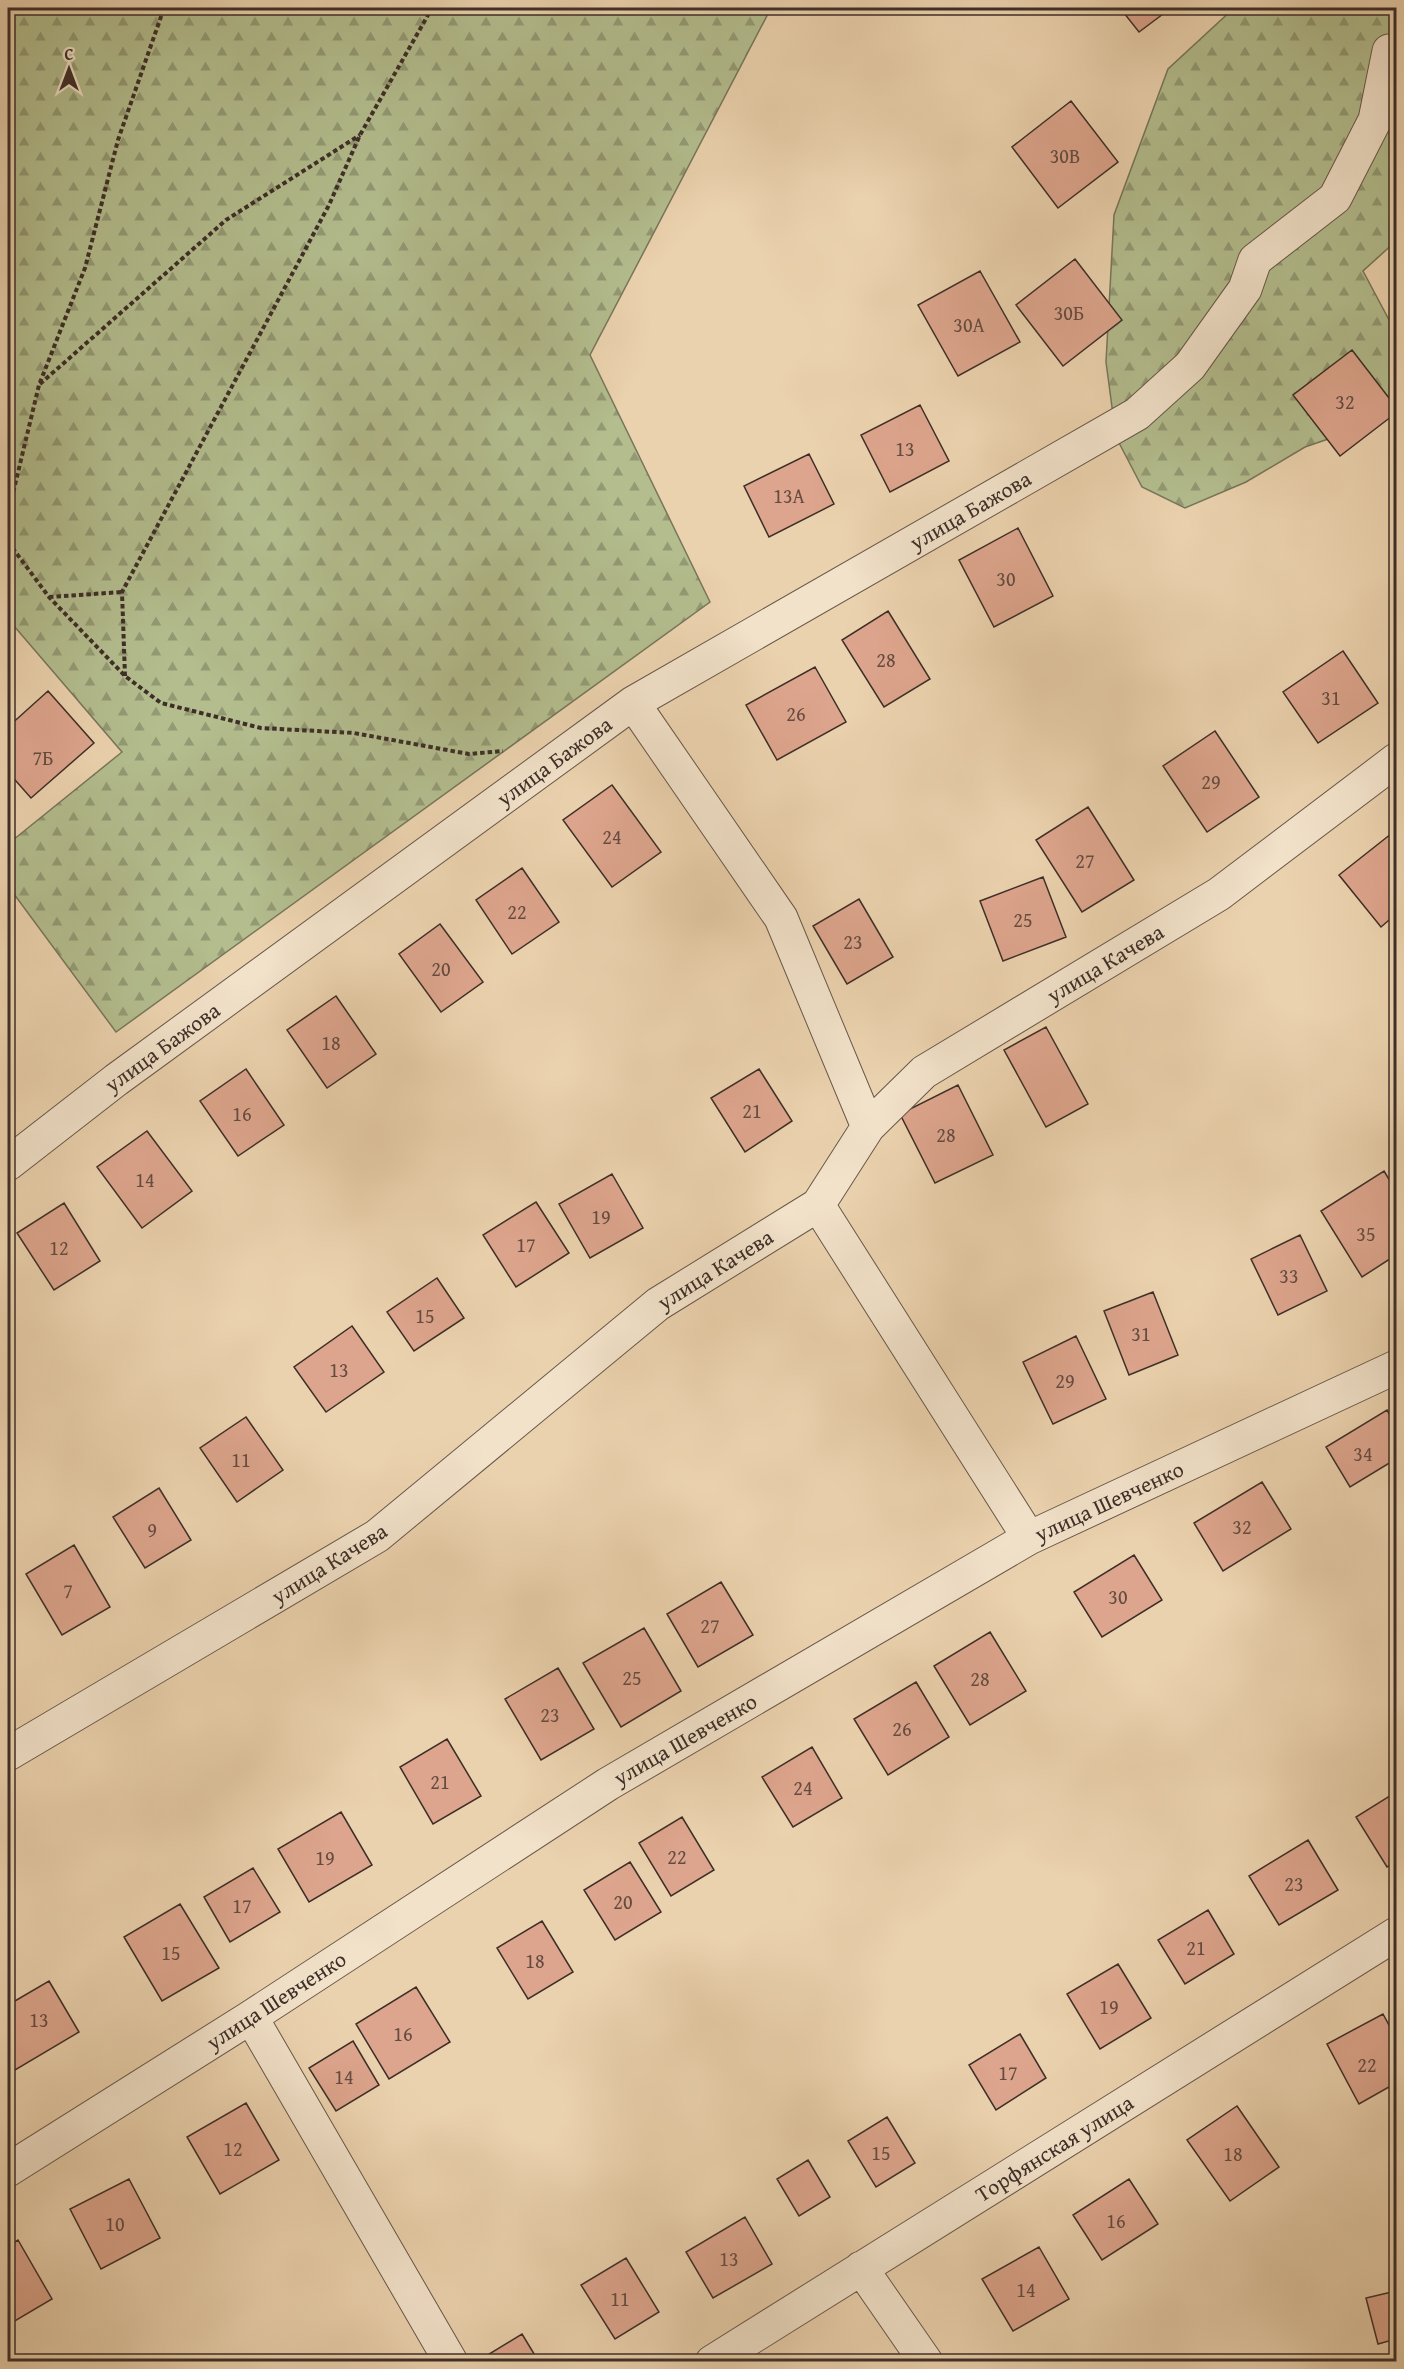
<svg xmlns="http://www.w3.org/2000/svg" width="1404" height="2369" font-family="'Gentium Book Plus',serif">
<defs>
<pattern id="forest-firs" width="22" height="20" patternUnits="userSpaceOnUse" patternTransform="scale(1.5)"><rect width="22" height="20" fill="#b3bd8e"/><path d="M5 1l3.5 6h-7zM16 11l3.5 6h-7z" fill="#939a74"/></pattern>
</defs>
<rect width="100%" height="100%" fill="#ebd2ae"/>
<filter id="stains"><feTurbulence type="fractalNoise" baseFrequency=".00333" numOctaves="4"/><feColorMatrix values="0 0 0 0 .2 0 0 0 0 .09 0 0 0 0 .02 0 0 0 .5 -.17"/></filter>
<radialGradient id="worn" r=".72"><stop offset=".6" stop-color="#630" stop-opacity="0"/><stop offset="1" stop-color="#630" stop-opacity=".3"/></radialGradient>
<path fill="url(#forest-firs)" stroke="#78765b" stroke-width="1.5" d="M8 8H771L590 355 710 602 116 1032 8 886V844L122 752 8 619Z
M1234 8H1396V241L1363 271 1396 333V412L1392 417 1305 447 1246 482 1185 508 1142 487 1116 437 1106 362 1114 215 1168 69Z"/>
<path fill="#dda58d" stroke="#3d2f28" stroke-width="1.5" d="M1120 8H1171L1139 32Z
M1071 101 1118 162 1058 208 1012 147Z
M1075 259 1122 320 1063 366 1016 305Z
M980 271 1020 342 958 376 918 305Z
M1352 350 1396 407V413L1340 456 1293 395Z
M920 405 949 461 890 492 861 435Z
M809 454 834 504 769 537 744 486Z
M1018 528 1053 596 994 627 959 560Z
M888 611 930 679 884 707 842 640Z
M1343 651 1378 703 1318 743 1283 692Z
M815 667 846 722 777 760 746 705Z
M48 691 94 743 31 798 8 772V727Z
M1215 731 1259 797 1207 832 1163 766Z
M612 785 661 852 612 887 563 820Z
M1088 807 1134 880 1082 912 1036 840Z
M1396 830V914L1381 927 1339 875Z
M522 868 559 922 512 954 476 900Z
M1043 877 1066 937 1003 961 980 901Z
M859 899 893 957 847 984 813 926Z
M440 924 483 982 441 1012 399 954Z
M336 996 376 1054 327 1088 287 1030Z
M1046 1027 1088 1104 1046 1127 1004 1050Z
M246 1069 284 1125 238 1156 200 1101Z
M759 1069 792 1121 745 1152 711 1098Z
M958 1085 993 1155 935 1183 900 1114Z
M147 1131 192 1191 142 1228 97 1167Z
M1384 1171 1396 1191V1255L1362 1277 1321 1211Z
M612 1174 643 1228 590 1258 559 1204Z
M536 1202 569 1253 516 1287 483 1235Z
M64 1203 100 1261 54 1290 17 1233Z
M1300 1235 1327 1291 1278 1315 1251 1259Z
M437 1278 464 1318 414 1351 387 1312Z
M1153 1292 1178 1355 1129 1375 1104 1311Z
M352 1326 384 1372 326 1412 294 1367Z
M1076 1336 1106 1399 1053 1424 1023 1362Z
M1387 1410 1396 1425V1459L1350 1487 1326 1447Z
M246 1417 283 1470 237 1502 200 1448Z
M1262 1482 1291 1529 1223 1571 1194 1523Z
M159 1488 191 1540 145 1568 113 1517Z
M74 1545 110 1607 62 1635 26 1574Z
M1134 1555 1162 1600 1102 1637 1074 1592Z
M721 1582 753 1635 698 1667 667 1614Z
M644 1628 681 1691 621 1727 583 1663Z
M990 1632 1026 1691 970 1725 934 1666Z
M558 1668 594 1729 541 1760 505 1699Z
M916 1682 949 1737 888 1775 854 1719Z
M447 1739 481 1796 433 1824 400 1767Z
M812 1747 842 1798 793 1827 762 1777Z
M1396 1792V1862L1387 1867 1356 1817Z
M341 1812 372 1865 309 1902 278 1849Z
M682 1817 714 1870 671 1896 639 1843Z
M1308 1840 1338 1890 1279 1925 1249 1876Z
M630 1862 661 1912 615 1940 584 1890Z
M253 1868 280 1912 230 1942 204 1897Z
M180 1904 219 1968 162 2001 124 1937Z
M1208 1910 1234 1954 1185 1984 1158 1940Z
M542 1921 573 1972 528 1999 497 1948Z
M1118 1964 1151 2018 1100 2049 1067 1994Z
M49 1981 79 2032 10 2073 8 2069V2005Z
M416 1987 450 2042 389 2079 356 2024Z
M1383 2014 1396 2038V2083L1359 2104 1327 2044Z
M1020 2034 1046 2078 996 2110 969 2065Z
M353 2041 379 2085 336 2111 309 2068Z
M246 2103 279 2160 220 2194 187 2137Z
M1237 2106 1279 2167 1230 2201 1187 2140Z
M887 2117 915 2163 876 2187 848 2141Z
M808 2160 830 2197 799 2216 777 2179Z
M129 2179 160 2238 101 2269 70 2209Z
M1129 2179 1158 2224 1102 2260 1073 2215Z
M745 2217 772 2264 713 2298 686 2252Z
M18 2240 52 2299 8 2325V2246Z
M1039 2247 1069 2299 1013 2331 982 2279Z
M626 2258 659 2312 615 2339 581 2285Z
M1396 2291V2339L1378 2344 1366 2298Z
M522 2334 539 2362H476Z"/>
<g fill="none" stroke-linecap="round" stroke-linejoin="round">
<defs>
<path id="minor" d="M633 703 781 918 868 1127
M8 1164 116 1080 633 703 1137 414 1190 366 1245 289 1255 260 1335 198 1375 120 1389 51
M818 1205 1029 1538
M8 1754 377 1536 658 1304 818 1205 868 1127 924 1072 1219 894 1396 760
M251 2017 451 2362
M8 2170 251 2017 608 1784 1029 1538 1396 1367
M861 2268 926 2362
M712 2362 1396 1934"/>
</defs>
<use href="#minor" stroke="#68584a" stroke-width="35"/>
<path stroke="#3d2f28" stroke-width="4" stroke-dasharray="4.5 3" stroke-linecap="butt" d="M40 384 226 220 360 135
M8 514 39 385 85 268 118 140 164 8
M8 542 49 597 125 676 161 703 261 728 354 733 469 754 503 751
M49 597 122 592
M125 676 122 592 329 205 360 135 432 8"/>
<use href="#minor" stroke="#f2e2ca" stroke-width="33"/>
</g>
<g text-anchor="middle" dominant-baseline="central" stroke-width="4.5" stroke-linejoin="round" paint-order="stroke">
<g font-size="20" fill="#654c41">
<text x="1065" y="155">30В</text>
<text x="1069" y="312">30Б</text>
<text x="969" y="324">30А</text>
<text x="1345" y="401">32</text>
<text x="905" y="448">13</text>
<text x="789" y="495">13А</text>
<text x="1006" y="578">30</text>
<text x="886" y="659">28</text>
<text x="1331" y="697">31</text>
<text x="796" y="713">26</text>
<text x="43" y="757">7Б</text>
<text x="1211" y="781">29</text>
<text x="612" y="836">24</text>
<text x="1085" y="860">27</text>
<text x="517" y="911">22</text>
<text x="1023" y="919">25</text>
<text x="853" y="941">23</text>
<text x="441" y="968">20</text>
<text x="331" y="1042">18</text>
<text x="752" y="1110">21</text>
<text x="242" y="1113">16</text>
<text x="946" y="1134">28</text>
<text x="145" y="1179">14</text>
<text x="601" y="1216">19</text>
<text x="1366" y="1233">35</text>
<text x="526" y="1244">17</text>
<text x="59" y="1247">12</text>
<text x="1289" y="1275">33</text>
<text x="425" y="1315">15</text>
<text x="1141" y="1333">31</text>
<text x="339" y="1369">13</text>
<text x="1065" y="1380">29</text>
<text x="1363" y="1453">34</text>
<text x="241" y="1459">11</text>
<text x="1242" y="1526">32</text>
<text x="152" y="1529">9</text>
<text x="68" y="1590">7</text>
<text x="1118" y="1596">30</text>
<text x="710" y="1625">27</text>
<text x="632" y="1677">25</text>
<text x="980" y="1678">28</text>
<text x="550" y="1714">23</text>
<text x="902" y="1728">26</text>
<text x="440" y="1781">21</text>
<text x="803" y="1787">24</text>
<text x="677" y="1856">22</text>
<text x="325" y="1857">19</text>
<text x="1294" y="1883">23</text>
<text x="623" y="1901">20</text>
<text x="242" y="1905">17</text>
<text x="1196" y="1947">21</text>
<text x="171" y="1952">15</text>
<text x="535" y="1960">18</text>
<text x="1109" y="2006">19</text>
<text x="39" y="2019">13</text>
<text x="403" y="2033">16</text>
<text x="1367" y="2064">22</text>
<text x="1008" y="2072">17</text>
<text x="344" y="2076">14</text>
<text x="233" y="2148">12</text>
<text x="881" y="2152">15</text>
<text x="1233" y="2153">18</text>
<text x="1116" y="2220">16</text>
<text x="115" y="2223">10</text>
<text x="729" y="2258">13</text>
<text x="1026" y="2289">14</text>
<text x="620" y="2298">11</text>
</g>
<g font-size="22" fill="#3d2f28" stroke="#f2e2ca">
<text transform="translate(970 510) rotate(-30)">улица Бажова</text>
<text transform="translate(554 761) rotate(-36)">улица Бажова</text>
<text transform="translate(1105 963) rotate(-31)">улица Качева</text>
<text transform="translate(162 1047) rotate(-36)">улица Бажова</text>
<text transform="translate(715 1269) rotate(-32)">улица Качева</text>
<text transform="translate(1109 1501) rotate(-25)">улица Шевченко</text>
<text transform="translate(329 1563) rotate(-32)">улица Качева</text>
<text transform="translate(685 1739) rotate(-30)">улица Шевченко</text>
<text transform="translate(276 2000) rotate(-33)">улица Шевченко</text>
<text transform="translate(1054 2148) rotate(-32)">Торфянская улица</text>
</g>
</g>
<rect width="1404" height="2369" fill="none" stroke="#ebd2ae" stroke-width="30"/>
<rect x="9" y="9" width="1386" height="2351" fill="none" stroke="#3d2f28" stroke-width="3"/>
<rect x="15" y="15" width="1374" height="2339" fill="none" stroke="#3d2f28" stroke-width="1.5"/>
<g transform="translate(69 69)" stroke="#f2e2ca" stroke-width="4.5" paint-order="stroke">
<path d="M0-4.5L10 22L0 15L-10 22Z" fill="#3d2f28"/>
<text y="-9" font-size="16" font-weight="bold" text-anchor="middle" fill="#3d2f28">С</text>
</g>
<rect width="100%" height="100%" filter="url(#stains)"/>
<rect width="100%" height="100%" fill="url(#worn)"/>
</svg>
